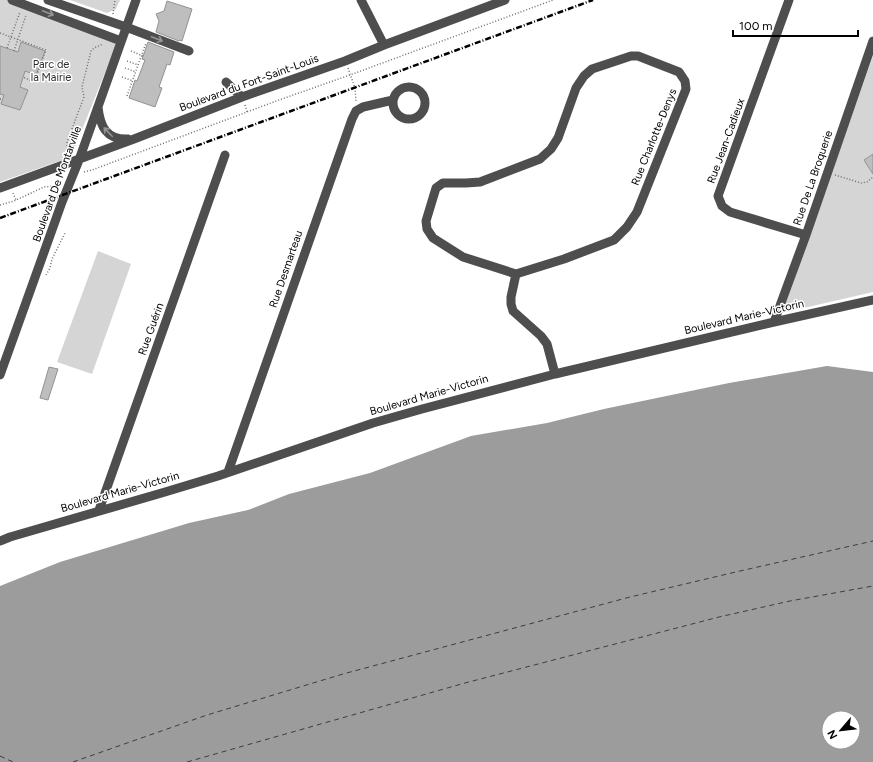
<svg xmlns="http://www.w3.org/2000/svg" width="873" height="762" font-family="Figtree,sans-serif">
<rect width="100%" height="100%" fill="#fff"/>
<path fill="#d5d5d5" d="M0 0H10L117 43 71 157 0 182Z
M70 0H120L116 9 107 13Z
M873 56V292L782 313Z
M98 251 131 264 92 374 57 362Z"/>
<path fill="#9c9c9c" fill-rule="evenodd" d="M827 366 873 372V762H0V586L60 562 189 523 248 510 289 494 370 473 471 436 547 423 604 409 729 383ZM829 718H853V742H829Z"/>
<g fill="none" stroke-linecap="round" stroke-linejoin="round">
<path stroke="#3d3d3d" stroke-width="1" stroke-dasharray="5 4" stroke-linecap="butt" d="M0 756 13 762
M73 762 207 715 343 674 630 597 740 571 873 541
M187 762 465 683 719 617 790 601 873 586"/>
</g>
<path fill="#bebebe" stroke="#929292" d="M167 1 192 9 182 41 179 40V41L156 32 159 21 156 14 164 11Z
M21 42 45 51 36 75 25 71 20 87 28 90 20 110 1 104 4 95 0 94V46L18 52Z
M148 42 174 52 170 65 167 64 159 87 162 88 155 107 129 98 135 80 137 81 145 60 142 59Z
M873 154V174L864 160Z
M49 367 58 369 48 400 40 398Z"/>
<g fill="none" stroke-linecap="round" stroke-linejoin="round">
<path stroke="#707070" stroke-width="1.5" stroke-dasharray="1 2" stroke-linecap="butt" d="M113 14 115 0
M0 33 46 50 34 82 23 77
M7 48 20 12
M14 51 26 15
M131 51 143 56
M127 61 138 65
M125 68 136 72
M348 68 355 88 356 101
M122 77 133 81
M127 96 146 43
M0 99H3
M245 105 247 112
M67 152V142L84 97 82 87 91 51 94 48 103 44
M84 172 92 170 279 100 350 75 553 0
M835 175 861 183 867 182 873 177
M13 193 16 200
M0 205 14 201 44 187 54 186 60 183
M46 275 50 268 52 259 65 233"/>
<path stroke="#4e4e4e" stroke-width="9" d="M12 0 121 41
M48 0 126 27 189 51
M361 0 384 45
M789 0 718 196 722 206 730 212 806 235
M631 56H638L679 72 685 81 686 89 637 212 627 227 614 240 564 259 516 274 463 257 433 238 427 229 426 221 436 188 443 183H466L480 182 540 159 551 149 558 138 576 88 584 76 592 69Z
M226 82 242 97
M393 103a16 16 0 1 1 32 0a16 16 0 1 1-32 0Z
M98 107C100 126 106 140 128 139
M0 188 134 139 242 97 345 61 384 45 505 0
M516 274 511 297V304L513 311 541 336 547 344 555 374
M774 322 806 235 873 41
M0 375 62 202 79 160 136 0
M228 472 352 119 356 111 363 107 393 100
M99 510 225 155
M0 541 10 537 165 492 218 476 373 423 422 409 555 374 774 322 873 300"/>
<path stroke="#000" stroke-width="2.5" stroke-dasharray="6 2 1 2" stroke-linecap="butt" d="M0 218 593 0"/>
</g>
<defs><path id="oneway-shaft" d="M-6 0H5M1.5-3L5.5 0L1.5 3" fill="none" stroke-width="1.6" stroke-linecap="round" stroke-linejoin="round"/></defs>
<g stroke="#959595">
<use href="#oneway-shaft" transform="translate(48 13) rotate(21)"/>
<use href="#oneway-shaft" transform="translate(157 39) rotate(21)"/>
<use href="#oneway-shaft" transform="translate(108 132) rotate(-134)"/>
</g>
<g text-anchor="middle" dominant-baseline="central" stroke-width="3" stroke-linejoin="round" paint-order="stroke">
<g font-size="11" fill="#2c2c2c" stroke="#fff">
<text x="51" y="64">Parc de<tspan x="51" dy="13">la Mairie</tspan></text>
</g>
<g font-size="11" fill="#000" stroke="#fff">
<text transform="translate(249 83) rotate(-20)">Boulevard du Fort-Saint-Louis</text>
<text transform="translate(654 137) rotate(-68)">Rue Charlotte-Denys</text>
<text transform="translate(726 141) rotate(-70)">Rue Jean-Cadieux</text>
<text transform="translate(813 178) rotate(-71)">Rue De La Broquerie</text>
<text transform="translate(57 184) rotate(-70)">Boulevard De Montarville</text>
<text transform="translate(286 269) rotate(-71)">Rue Desmarteau</text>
<text transform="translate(744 317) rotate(-13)">Boulevard Marie-Victorin</text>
<text transform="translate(151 329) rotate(-70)">Rue Guérin</text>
<text transform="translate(429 395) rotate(-16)">Boulevard Marie-Victorin</text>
<text transform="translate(120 492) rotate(-16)">Boulevard Marie-Victorin</text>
</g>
</g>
<g transform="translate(841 730) rotate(242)"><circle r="19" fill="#ffffff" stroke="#999999"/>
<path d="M0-3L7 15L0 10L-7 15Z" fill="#000000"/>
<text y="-6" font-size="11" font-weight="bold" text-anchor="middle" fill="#000000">N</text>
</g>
<path d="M733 30v6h125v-6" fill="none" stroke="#000000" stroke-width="2"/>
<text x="739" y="30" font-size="12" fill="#000000" stroke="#ffffff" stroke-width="3" paint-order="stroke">100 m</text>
</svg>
